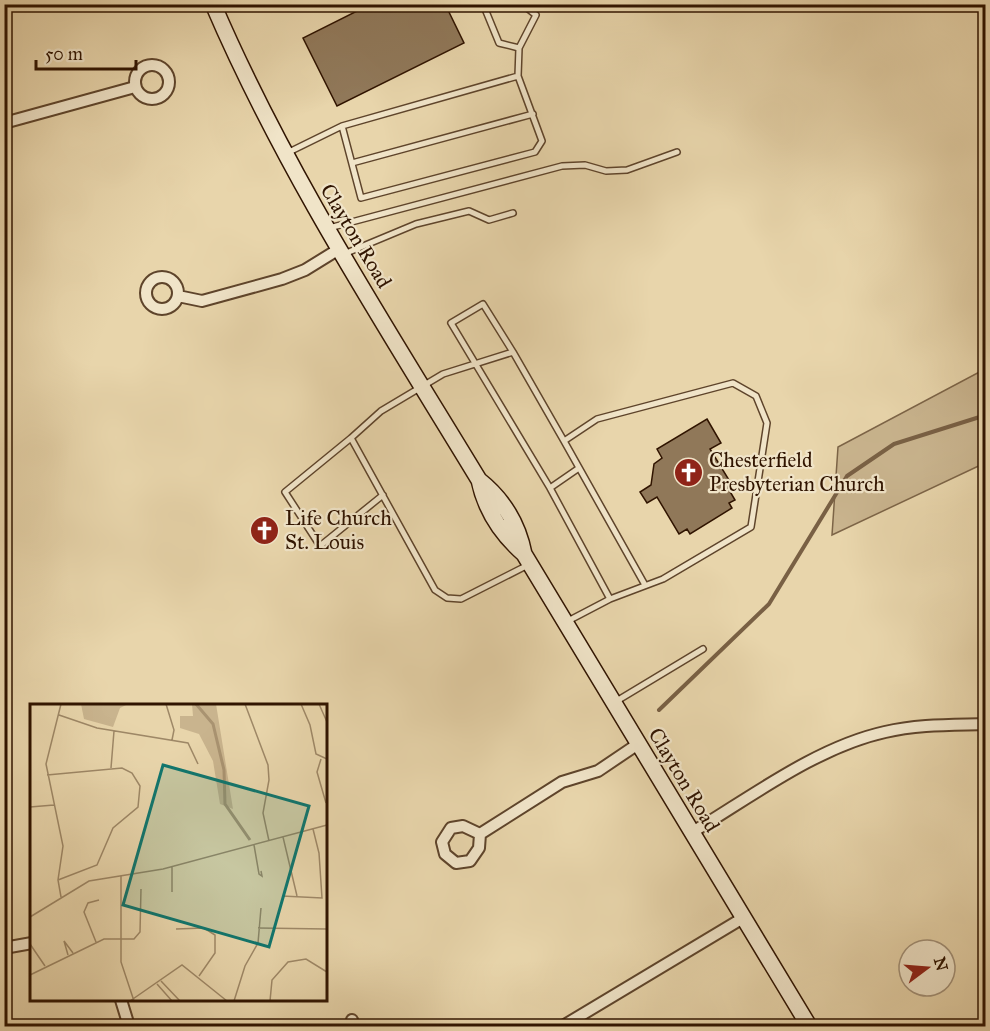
<svg xmlns="http://www.w3.org/2000/svg" width="990" height="1031" font-family="'IM FELL Great Primer',serif">
<rect width="100%" height="100%" fill="#e8d5ab"/>
<filter id="stains"><feTurbulence type="fractalNoise" baseFrequency=".00333" numOctaves="4"/><feColorMatrix values="0 0 0 0 .2 0 0 0 0 .09 0 0 0 0 .02 0 0 0 .5 -.17"/></filter>
<radialGradient id="worn" r=".72"><stop offset=".6" stop-color="#630" stop-opacity="0"/><stop offset="1" stop-color="#630" stop-opacity=".3"/></radialGradient>
<path fill="#c9b48e" stroke="#7c6447" stroke-width="1.5" d="M985 369V463L832 535 838 447Z"/>
<g fill="none" stroke-linecap="round" stroke-linejoin="round">
<path stroke="#796044" stroke-width="4" d="M659 710 769 604 847 476 894 444 986 415"/>
</g>
<path fill="#907859" stroke="#301400" stroke-width="1.5" d="M371 4H445L464 43 337 106 303 38Z
M707 419 721 443 710 449 729 480 725 483 735 500 729 503 732 508 690 534 687 529 679 534 657 497 647 503 640 492 651 485 654 464 662 458 657 449Z"/>
<g fill="none" stroke-linecap="round" stroke-linejoin="round">
<defs>
<path id="lane" d="M483 4 499 43 519 48
M518 76 519 48 536 15 522 4
M287 153 342 126 518 76 542 141 535 152 361 198 342 126
M352 163 533 114
M329 228 562 166 585 165 606 171 627 170 677 152
M344 254 416 224 469 211 489 220 513 213
M513 352 483 304 451 323 550 488 579 468
M351 438 285 492 320 546 383 495
M550 488 610 599
M528 565 461 599 447 598 435 590 351 438 381 411 443 374 513 352 564 441
M566 622 610 599 663 579 751 527 767 423 756 396 733 383 597 419 564 441 645 585
M615 702 703 649"/>
<path id="street" d="M135 82a17 17 0 1 1 34 0a17 17 0 1 1-34 0Z
M4 123 135 87
M146 293a16 16 0 1 1 32 0a16 16 0 1 1-32 0Z
M178 296 202 301 282 279 305 270 339 249
M463 826 480 834 479 848 470 861 456 863 445 854 442 842 451 828Z
M691 833C751 797 817 747 885 732 918 724 952 725 986 724
M480 834 562 782 598 771 638 744
M4 948 32 943
M121 1000 129 1026
M352 1020 354 1026
M563 1026 743 918"/>
<path id="secondary" d="M213 4C285 172 385 325 479 480 503 499 518 523 524 554
M479 480C485 509 501 534 524 554L809 1026"/>
</defs>
<use href="#lane" stroke="#5e442b" stroke-width="8"/>
<use href="#street" stroke="#5e442b" stroke-width="14"/>
<use href="#secondary" stroke="#301400" stroke-width="18"/>
<use href="#lane" stroke="#f0e4c8" stroke-width="5"/>
<use href="#street" stroke="#f0e4c8" stroke-width="10"/>
<use href="#secondary" stroke="#f0e4c8" stroke-width="15"/>
</g>
<defs>
<symbol id="church-disc" viewBox="-11 -11 22 22"><circle r="9.5" fill="#8f2418" stroke="#f0e4c8"/><path d="M-1.2-6h2.4v3.5h3.3v2.4h-3.3V6h-2.4V-.1h-3.3v-2.4h3.3Z" fill="#fff"/></symbol>
</defs>
<g fill-rule="evenodd">
<use href="#church-disc" x="672" y="456" width="33" height="33"/>
<use href="#church-disc" x="248" y="514" width="33" height="33"/>
</g>
<g text-anchor="middle" dominant-baseline="central" stroke-width="4.5" stroke-linejoin="round" paint-order="stroke">
<g font-size="21" fill="#301400" stroke="#f0e4c8">
<text transform="translate(356 236) rotate(59)">Clayton Road</text>
<text transform="translate(684 780) rotate(59)">Clayton Road</text>
</g>
<g font-size="21" fill="#301400" stroke="#f0e4c8" text-anchor="start">
<text x="709" y="460">Chesterfield<tspan x="709" dy="24">Presbyterian Church</tspan></text>
<text x="285" y="518">Life Church<tspan x="285" dy="24">St. Louis</tspan></text>
</g>
</g>
<g transform="translate(30 704)">
<rect width="297" height="297" fill="#e8d5ab"/>
<path d="M51 0H98L90 4 83 23 54 15ZM162 0H186L203 105 190 100 183 57 169 30 150 24V12H163Z" fill="#c9b48e"/>
<path fill="none" stroke="#a99371" stroke-width="3" d="M166 0 183 20 194 66 195 100 220 136"/>
<path fill="none" stroke="#9e8867" stroke-width="1.5" d="M31 0 16 60 33 142 28 176 31 193M136 0 144 26 142 36M215 0 238 61 239 76 233 109 239 137M271 0 280 21 286 50 297 55M289 0 297 18M29 11 67 24 158 39 168 60M291 55 287 68 296 99M81 64 84 27M17 71 92 64 102 69 110 82 108 103 83 124 67 161 28 176M0 103 24 101M253 133 267 192M224 141 229 170 232 172 231 167M142 163V188M91 172V258L104 297M252 192 292 194 289 149 283 125M0 213 59 177 133 165 297 121M228 224 297 225M146 225 174 224 185 231V249L169 272M66 238 54 208 58 199 69 196M0 240 15 262M38 251 34 237 43 249M0 271 74 235H104L110 228 111 185M131 277 150 297M127 280 142 297M100 297 152 261 197 297M204 297 215 262 228 239 231 204M240 297 242 276 258 258 276 255 297 268"/>
<path fill="#0f766e" fill-opacity="0.15" stroke="#0f766e" stroke-width="3" d="M133 61 279 102 239 243 93 201Z"/>
<rect width="297" height="297" fill="none" stroke="#301400" stroke-width="3"/>
</g>
<rect width="990" height="1031" fill="none" stroke="#e8d5ab" stroke-width="24"/>
<rect x="6" y="6" width="978" height="1019" fill="none" stroke="#301400" stroke-width="3"/>
<rect x="12" y="12" width="966" height="1007" fill="none" stroke="#301400" stroke-width="1.5"/>
<g transform="translate(927 968) rotate(74)"><circle r="28" fill="#f0e4c8" stroke="#a39178" stroke-width="1.5"/>
<path d="M0-4.5L10 22L0 15L-10 22Z" fill="#8f2418"/>
<text y="-9" font-size="16" font-weight="bold" text-anchor="middle" fill="#301400">N</text>
</g>
<path d="M36 60v9h100v-9" fill="none" stroke="#301400" stroke-width="3"/>
<text x="45" y="60" font-size="18" fill="#301400" stroke="#f0e4c8" stroke-width="4.5" paint-order="stroke">50 m</text>
<rect width="100%" height="100%" filter="url(#stains)"/>
<rect width="100%" height="100%" fill="url(#worn)"/>
</svg>
